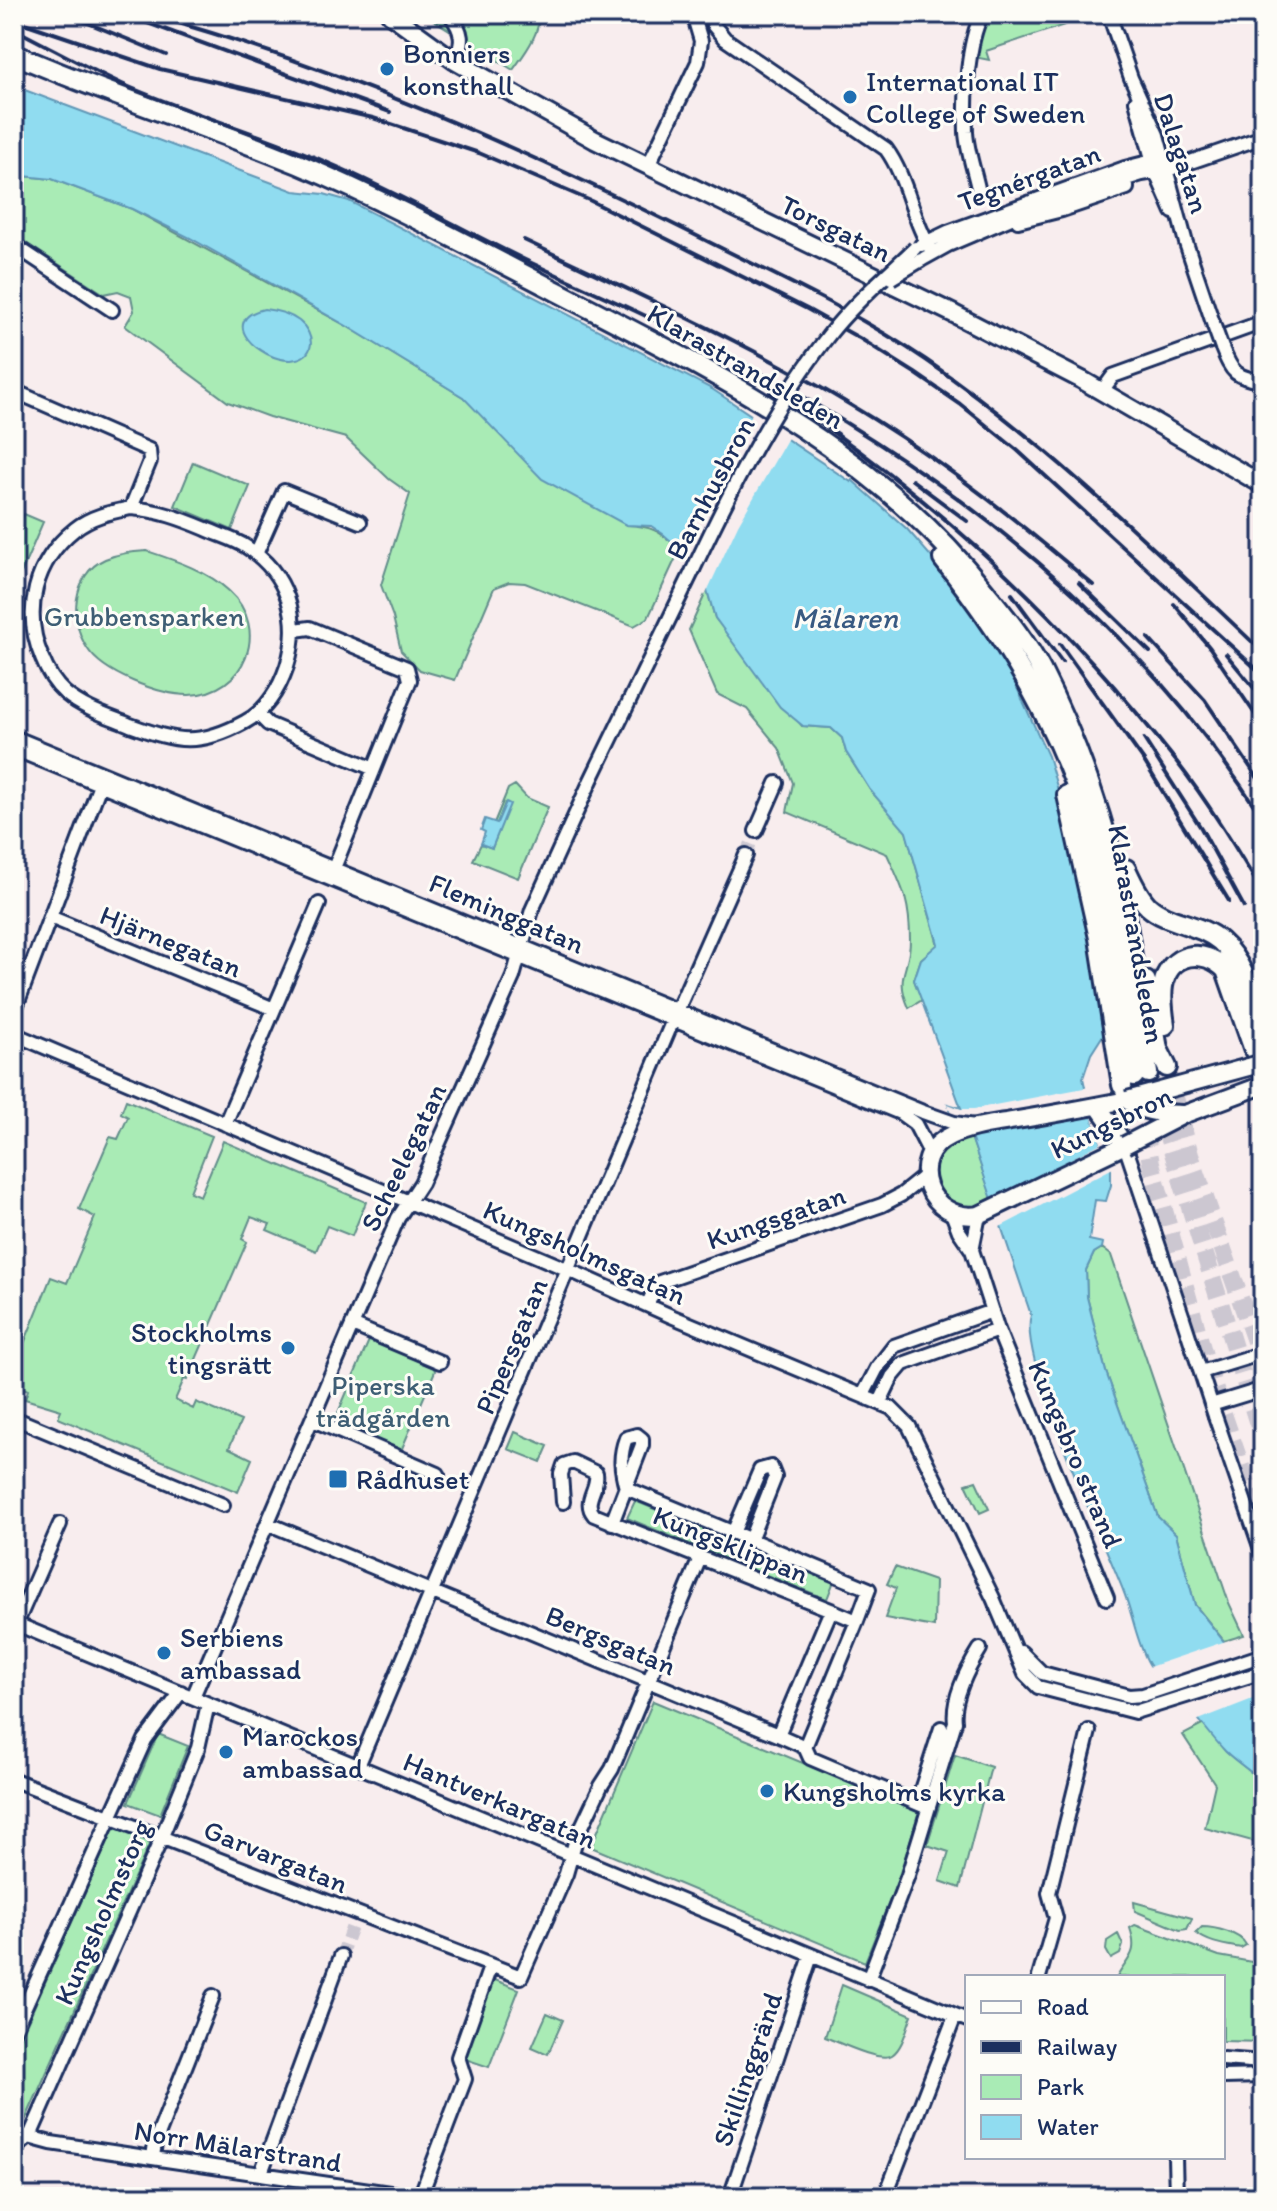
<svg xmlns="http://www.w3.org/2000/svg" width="1277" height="2211" font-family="Itim,sans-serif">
<rect width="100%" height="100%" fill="#f8edee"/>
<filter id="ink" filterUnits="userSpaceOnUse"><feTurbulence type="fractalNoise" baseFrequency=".0125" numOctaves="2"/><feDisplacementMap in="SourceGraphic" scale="16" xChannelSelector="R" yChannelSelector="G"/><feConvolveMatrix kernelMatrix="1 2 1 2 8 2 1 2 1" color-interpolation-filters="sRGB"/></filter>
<g filter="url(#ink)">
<path fill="#a9ebb5" stroke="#628d8a" stroke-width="2" d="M424 14H539C540 35 524 54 513 70Z
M993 14H1091L1092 16 986 51 989 60 979 58C974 42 984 27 993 14Z
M14 175 52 179 132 209 345 325 463 397 626 525C653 526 659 531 680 549L648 618 634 626 525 583 509 582 494 588 455 680 420 670 401 651 393 617 381 585 410 494 389 479 346 438 269 417 228 402 125 326 134 311 131 296 118 291 104 294 14 235Z
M193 462 250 486 232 530 175 506Z
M24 514 43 522 19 578 14 576V537Z
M147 551C174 560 208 571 229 591 271 629 245 694 189 695 160 695 103 674 87 648 69 621 72 574 105 559 119 553 133 552 147 551Z
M707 590 715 618 802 726 831 728 842 738 846 752 870 790 906 831 938 945 921 959 914 980 922 1000 909 1008C894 974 910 972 910 940 910 901 903 889 887 854L787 812 793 783 779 748 747 709 717 694 689 630Z
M515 785 527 798 548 807 518 878 473 860 481 844 492 848 509 804 505 803 497 824 494 823 508 789Z
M126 1100 212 1136 190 1192 200 1196 223 1141 366 1202 352 1236 327 1226 316 1251 267 1230 270 1224 251 1217 242 1239 247 1242 187 1380 184 1379 175 1400 193 1409 196 1402 241 1421 229 1448 252 1459 238 1492 58 1418 61 1410 25 1399 28 1390 14 1384V1368L51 1277 67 1283 95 1217 79 1209 110 1137 118 1139 128 1117 121 1113Z
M971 1137 993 1200C984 1204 974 1210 963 1208 920 1201 926 1145 971 1137Z
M1102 1248 1111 1255 1229 1603 1244 1635 1224 1641 1195 1605 1176 1534 1158 1517 1106 1372 1087 1297 1086 1270 1094 1253Z
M370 1338 432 1363 435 1371 401 1451 334 1422Z
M515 1432 548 1446 541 1462 508 1449Z
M976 1481 989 1509 980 1513 966 1484Z
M635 1501 704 1529 697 1547 627 1518Z
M710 1531 834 1581 827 1599 703 1550Z
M895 1567 935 1581 934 1627 885 1618 896 1588 887 1584Z
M653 1701 919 1811 901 1872 865 1962 591 1847Z
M1204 1724 1226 1752 1263 1782V1844L1205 1828 1215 1784 1183 1735Z
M158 1734 188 1746 160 1815 128 1803Z
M955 1755 991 1767 960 1888 940 1881 949 1852 927 1845Z
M121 1827 147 1838 149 1845 23 2125 14 2123V2052L113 1830Z
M1134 1902 1192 1918V1919L1187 1929 1180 1930 1135 1911Z
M1135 1925 1219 1956 1263 1964V2042L1223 2041V1977H1117C1128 1957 1139 1955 1130 1928Z
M1202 1927C1214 1927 1241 1933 1246 1945L1241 1948C1225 1945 1208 1943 1196 1933Z
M1118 1934 1123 1945 1120 1954 1111 1959 1106 1950 1107 1941Z
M492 1979 519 1989 489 2067 462 2058Z
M842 1985 912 2015C907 2027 903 2048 892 2055 881 2063 838 2042 825 2037Z
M547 2013 563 2020 548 2054 532 2047Z"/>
<path fill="#90dcf0" stroke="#6197b6" stroke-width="2" d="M14 86 294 191 324 194 349 201 712 389 851 482 852 480 907 529 942 569 1003 657 1048 756 1067 821 1092 942 1105 1032 1091 1054 1083 1078 1091 1114 1111 1169V1185L1106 1201 1095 1200 1089 1240 1103 1243 1102 1248 1094 1253 1086 1270 1087 1297 1106 1372 1158 1517 1176 1534 1195 1605 1263 1691V1782C1251 1771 1236 1762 1225 1751 1210 1735 1197 1716 1182 1700 1171 1689 1157 1677 1149 1664 1136 1642 1133 1614 1123 1590 1104 1541 1017 1357 1031 1315L971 1137 958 1139 948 1104 961 1108 914 980 921 959 938 944 906 832 870 790 846 752 842 738 831 728 803 726 780 707 715 618 707 590 680 549 663 534 651 526 626 525 542 479 463 397 345 325 190 238 132 209 52 179 14 175Z
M264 309C276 310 288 313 299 321 316 335 316 358 291 360 260 361 216 320 264 309Z
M506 802 510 804 492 848 481 844 485 832 481 830 485 819 497 823Z"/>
<path fill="#f8edee" d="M753 412 789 436 738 525 705 596 678 553 721 467Z
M1089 1087 1095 1113 1115 1167 998 1228 989 1202 1101 1143 1091 1115 958 1139 948 1104 961 1109H974Z
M1229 1640 1263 1684V1695L1196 1721 1146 1668Z"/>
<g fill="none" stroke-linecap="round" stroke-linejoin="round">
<path stroke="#ccc7d1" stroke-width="12" stroke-dasharray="12 6" stroke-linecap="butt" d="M746 855 756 831
M341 1956 352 1926"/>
<path stroke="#ccc7d1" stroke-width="18" stroke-dasharray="18 9" stroke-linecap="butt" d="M1167 1067 1190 1155 1263 1364
M1148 1073 1263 1440
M1134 1076 1151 1163 1208 1370 1263 1530"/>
<defs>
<path id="minor" d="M450 14C463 32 464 41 455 61
M710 14 714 26 725 39 886 149C908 179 912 221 933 253
M1109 14 1131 78 1157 135 1186 243 1214 326
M1136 101 1156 173 1173 212
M648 166 698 62 701 41 693 14
M978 188C974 170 967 150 966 132 965 98 967 44 982 14
M1018 221 1062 210 1127 188
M14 245 112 310
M921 245 948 232 1125 168 1164 158
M921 260 948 245 1032 209 1142 174 1167 170 1263 137
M1222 348C1232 373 1236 378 1263 381
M14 391 149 450 150 461 131 508
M1102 391 1113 376 1263 322
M131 508C158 510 182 519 206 529 219 535 234 539 245 546 288 573 302 619 287 666 279 690 267 710 245 722 199 747 177 742 130 725 108 716 84 709 65 693 55 684 47 671 42 658 22 611 35 561 75 529 91 516 112 512 131 508Z
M256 554 284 491 360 522
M295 630 310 628 407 668 410 680 332 873
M259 715 268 724 374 769
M14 737 923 1112 954 1123 975 1126
M14 749 900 1113 915 1124 930 1153
M756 831 777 783
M50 917 274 1009
M14 1012 100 785
M14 1034 569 1270 671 1316 891 1408 909 1426 993 1598 1025 1674 1038 1687 1135 1712 1263 1672
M225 1124 319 904
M1125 1145 1183 1318
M952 1213 959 1231 972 1250 979 1215
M972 1250 998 1330 1107 1598
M648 1304 657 1283 882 1205 901 1195 926 1175
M352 1325 440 1362
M863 1395 877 1368 894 1346 992 1311
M880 1402 892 1377 903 1364 998 1330
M1215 1416 1263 1555
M14 1418 223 1505
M313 1420 438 1474
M626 1488 869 1589 857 1621
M563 1502 561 1474 564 1465 573 1462 596 1473C599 1489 582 1501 594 1515L831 1610
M612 1523 642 1445V1439L637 1435 626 1438C619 1457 621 1469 626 1488
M269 1524 778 1735 805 1747 810 1758 928 1808
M733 1533 760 1470 771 1467 775 1477 750 1540
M14 1623 967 2020
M14 1629 60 1524
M1021 1652 1042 1673 1129 1696 1143 1695 1263 1655
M193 1697 398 1218 421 1183 513 977 532 910 591 780 693 570
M778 1735 831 1610 857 1621 805 1747
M358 1766 673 1020 746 855
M14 1780 521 1977 566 1874 576 1839 601 1786 612 1769 700 1558
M928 1808 921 1790 941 1728
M1039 1977 1056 1918 1049 1893 1089 1731
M868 1980 908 1875 955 1722C952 1699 968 1668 980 1649
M14 2031 145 1740 181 1692
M1223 2059 1263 2062
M1223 2077 1263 2076
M14 2133 51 2143 417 2197
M18 2146 30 2136 158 1846 198 1748 208 1704
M153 2157 155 2143 213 1996
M1175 2157 1176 2197
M261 2173 341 1956
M420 2197 465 2079 458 2057 490 1967
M730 2197 811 1956
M885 2197 955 2016"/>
<path id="major" d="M390 14 455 61 595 140 954 314 1082 380 1263 485
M1098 1106 1125 1145 979 1215C929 1223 904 1158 950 1136 970 1126 995 1124 1017 1120 1054 1114 1091 1107 1127 1100L1124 1090
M1185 1114 1263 1085"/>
<path id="highway" d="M14 54C107 95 204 125 298 164 386 201 471 247 556 291 712 372 873 449 984 590 1004 615 1026 641 1041 670 1074 735 1100 807 1117 878 1133 942 1138 1009 1148 1073
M943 559C1019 654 1080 763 1104 883 1117 947 1124 1012 1134 1076
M1067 795 1099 938 1122 1085
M1126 869C1132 882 1138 896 1148 906 1168 924 1199 923 1220 941 1245 963 1253 999 1263 1029
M1146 981 1158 1049 1167 1067
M1165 1025C1163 1012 1161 999 1163 986 1169 952 1204 947 1226 970L1254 1050"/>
</defs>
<use href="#minor" stroke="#1b2f5e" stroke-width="18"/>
<use href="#major" stroke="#1b2f5e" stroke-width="22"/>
<use href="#highway" stroke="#1b2f5e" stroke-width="24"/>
<use href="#minor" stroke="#fdfcf7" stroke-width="12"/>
<use href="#major" stroke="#fdfcf7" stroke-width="16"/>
<use href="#highway" stroke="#fdfcf7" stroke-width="18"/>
<path stroke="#1b2f5e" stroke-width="4" d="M66 14 166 55
M123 14 390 112
M161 18C346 70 522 149 693 234 772 274 853 310 926 360 1049 444 1155 550 1263 652
M21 22 160 69 373 118 479 153 591 201 807 309 861 339 915 373 960 404 1017 450 1263 675
M14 29C50 47 85 67 122 84 188 113 259 133 326 162 393 190 457 227 523 259 597 294 674 327 747 366 951 475 1138 622 1263 819
M524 240C643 297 764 350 875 420 953 469 1023 525 1093 585
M770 392 838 434
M829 429C959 521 1077 635 1176 761 1208 802 1236 848 1263 893
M912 480 967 521
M1079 583 1150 652
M1012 594 1062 662
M1174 604 1210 648 1263 726
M1148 638 1205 700 1263 786
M1060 644 1144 761 1229 901
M1226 654 1263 699
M1144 739 1201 828 1244 907"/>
<defs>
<path id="minor-bridge" d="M891 278 921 260
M1214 326 1222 348
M693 570C732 487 775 403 832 331 856 301 887 275 915 248
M1183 1318 1215 1416
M1201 1372 1263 1353
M1211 1405 1263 1389"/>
<path id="major-bridge" d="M1127 1100 1263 1063
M1127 1100C1144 1114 1163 1113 1184 1114
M1125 1145 1185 1114"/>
</defs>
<use href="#minor-bridge" stroke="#1b2f5e" stroke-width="18" stroke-linecap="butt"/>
<use href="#major-bridge" stroke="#1b2f5e" stroke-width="22" stroke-linecap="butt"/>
<use href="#minor-bridge" stroke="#fdfcf7" stroke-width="12"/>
<use href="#major-bridge" stroke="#fdfcf7" stroke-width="16"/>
</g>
</g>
<g fill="#1f6fb2" stroke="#fdfcf7" stroke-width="3">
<circle cx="387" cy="69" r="8"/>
<circle cx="850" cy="97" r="8"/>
<circle cx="288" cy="1348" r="8"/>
<rect x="328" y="1469" width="20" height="20" rx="4"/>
<circle cx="164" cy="1653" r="8"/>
<circle cx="226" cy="1752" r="8"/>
<circle cx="767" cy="1791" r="8"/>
</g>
<g text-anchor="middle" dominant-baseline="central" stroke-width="6" stroke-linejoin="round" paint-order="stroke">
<g font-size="28" fill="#1b2f5e" stroke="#fdfcf7" text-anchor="start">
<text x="403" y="53">Bonniers<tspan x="403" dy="32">konsthall</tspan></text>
<text x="866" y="81">International IT<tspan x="866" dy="32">College of Sweden</tspan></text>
<text x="272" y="1332" text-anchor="end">Stockholms<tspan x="272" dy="32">tingsrätt</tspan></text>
<text x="356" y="1479">Rådhuset</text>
<text x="180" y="1637">Serbiens<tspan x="180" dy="32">ambassad</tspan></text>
<text x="242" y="1736">Marockos<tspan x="242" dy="32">ambassad</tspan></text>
<text x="783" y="1791">Kungsholms kyrka</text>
</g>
<g font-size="28" fill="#1b2f5e" stroke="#fdfcf7">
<text transform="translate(1182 153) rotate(72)">Dalagatan</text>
<text transform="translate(1029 177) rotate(-20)">Tegnérgatan</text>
<text transform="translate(836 228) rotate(26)">Torsgatan</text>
<text transform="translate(746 366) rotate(30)">Klarastrandsleden</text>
<text transform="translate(710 488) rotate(-62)">Barnhusbron</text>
<text transform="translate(507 913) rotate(23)">Fleminggatan</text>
<text transform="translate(1137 934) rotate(80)">Klarastrandsleden</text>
<text transform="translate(171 941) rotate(22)">Hjärnegatan</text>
<text transform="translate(1111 1122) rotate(-26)">Kungsbron</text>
<text transform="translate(403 1157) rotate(-64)">Scheelegatan</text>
<text transform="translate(776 1217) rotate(-19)">Kungsgatan</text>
<text transform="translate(585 1252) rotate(24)">Kungsholmsgatan</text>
<text transform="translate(511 1346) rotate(-67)">Pipersgatan</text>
<text transform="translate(1076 1454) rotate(67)">Kungsbro strand</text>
<text transform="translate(731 1544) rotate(22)">Kungsklippan</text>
<text transform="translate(611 1640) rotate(23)">Bergsgatan</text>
<text transform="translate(500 1800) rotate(23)">Hantverkargatan</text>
<text transform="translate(276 1856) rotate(22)">Garvargatan</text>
<text transform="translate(102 1912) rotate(-66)">Kungsholmstorg</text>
<text transform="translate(747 2069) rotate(-71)">Skillinggränd</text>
<text transform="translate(238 2146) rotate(9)">Norr Mälarstrand</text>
</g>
<g font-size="28" fill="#3e5e74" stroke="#fdfcf7">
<text x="144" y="616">Grubbensparken</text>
<text x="383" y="1385">Piperska<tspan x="383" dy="32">trädgården</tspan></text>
</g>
<g font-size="30" font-style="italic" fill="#385a82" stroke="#fdfcf7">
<text x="845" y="617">Mälaren</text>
</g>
</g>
<rect width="1277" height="2211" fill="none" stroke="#fdfcf7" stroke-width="48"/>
<rect x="24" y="24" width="1229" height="2163" fill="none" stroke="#1b2f5e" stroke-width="3" filter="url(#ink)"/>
<rect x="965" y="1975" width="260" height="184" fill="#fdfcf7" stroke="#a3aaba" stroke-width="2"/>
<rect x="981" y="2001" width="40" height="12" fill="#fdfcf7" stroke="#a3aaba" stroke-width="2"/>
<text x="1037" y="2015" font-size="24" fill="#1b2f5e">Road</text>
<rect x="981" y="2041" width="40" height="12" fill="#1b2f5e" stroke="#a3aaba" stroke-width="2"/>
<text x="1037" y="2055" font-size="24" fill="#1b2f5e">Railway</text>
<rect x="981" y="2075" width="40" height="24" fill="#a9ebb5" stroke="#a3aaba" stroke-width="2"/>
<text x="1037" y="2095" font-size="24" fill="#1b2f5e">Park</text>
<rect x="981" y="2115" width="40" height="24" fill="#90dcf0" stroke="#a3aaba" stroke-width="2"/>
<text x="1037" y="2135" font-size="24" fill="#1b2f5e">Water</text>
</svg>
